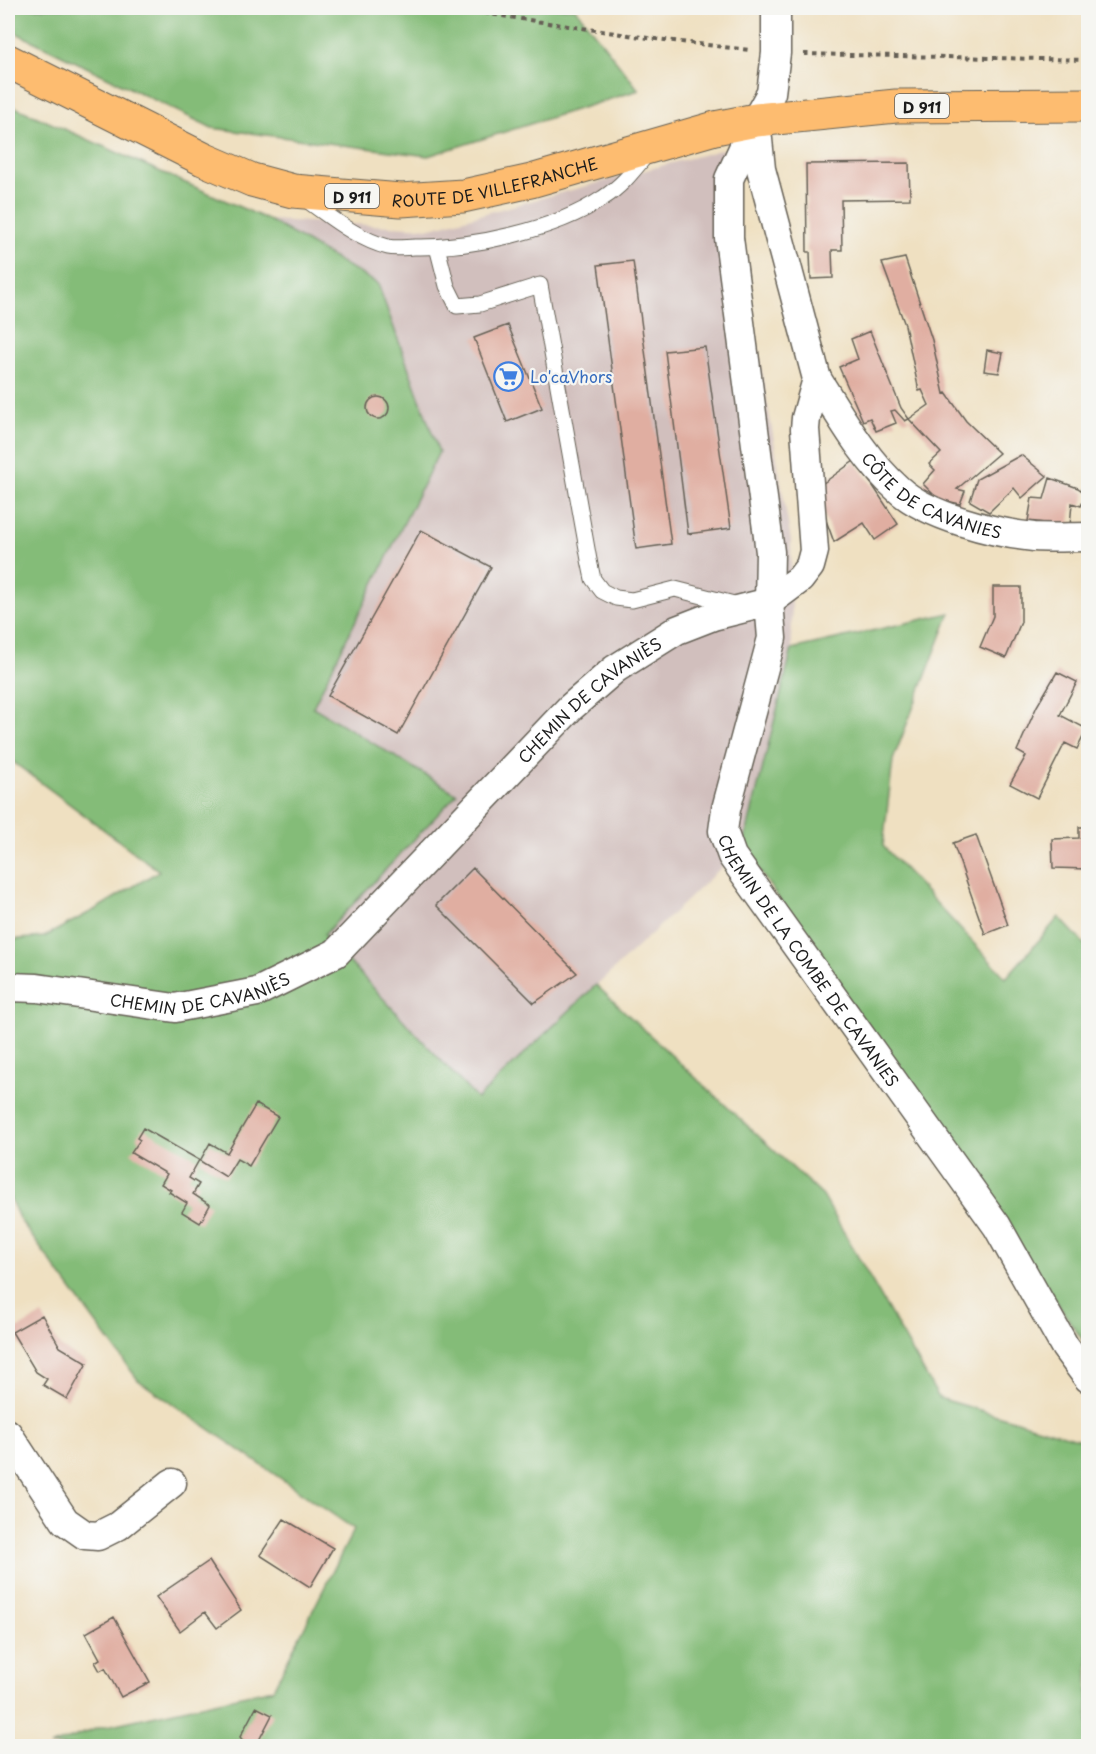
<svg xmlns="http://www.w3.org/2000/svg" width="1096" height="1754" font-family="'Playpen Sans',sans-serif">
<rect width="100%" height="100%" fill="#f6f6f2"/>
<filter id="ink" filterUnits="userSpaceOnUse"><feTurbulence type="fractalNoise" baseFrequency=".0167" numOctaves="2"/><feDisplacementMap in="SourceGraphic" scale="12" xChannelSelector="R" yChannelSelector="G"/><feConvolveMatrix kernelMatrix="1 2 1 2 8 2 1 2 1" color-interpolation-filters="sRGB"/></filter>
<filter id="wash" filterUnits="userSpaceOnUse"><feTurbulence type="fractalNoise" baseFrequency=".008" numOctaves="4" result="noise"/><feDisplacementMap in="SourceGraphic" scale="24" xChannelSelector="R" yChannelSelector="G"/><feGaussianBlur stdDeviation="1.35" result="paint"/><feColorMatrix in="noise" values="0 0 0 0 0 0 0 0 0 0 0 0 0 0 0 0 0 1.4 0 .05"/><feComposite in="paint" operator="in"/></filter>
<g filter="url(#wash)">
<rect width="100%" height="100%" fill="#efe0c1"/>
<path fill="#d1bfbd" d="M724 149 791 541 792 649 743 847 477 1099 324 935 456 794 313 707 439 452 378 284 269 220 431 228Z"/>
<path fill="#84bc78" stroke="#506c4a" stroke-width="1.5" d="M8 8H575L639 90 428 156 212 128 8 29Z
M8 104 269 220 378 284 439 452 313 707 457 794 324 935 477 1099 596 985 823 1196 939 1398 1088 1442V1746H50L98 1728 273 1689 354 1529 138 1380 20 1220 8 1194V940L44 937 96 909 159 871 8 758Z
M950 613 893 760 883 846 1006 978 1059 917 1088 948V1348L743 847 792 649Z"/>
<g id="blocks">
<path fill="#e0aea1" d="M909 163 910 199 841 200 842 250H832L833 278 811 279 810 252H807L806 164Z
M905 258 932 340 944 394 946 393 966 421 999 453 957 489 965 491 960 504 938 499 923 484 935 470 929 464 941 453 909 419 929 405 922 390 919 391 905 325 882 263Z
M633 261 671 544 636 549 598 265Z
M508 325 542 408 507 422 474 338Z
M870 331 901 408 909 419 905 421 895 410 891 411 896 423 876 431 870 418 863 421 839 367 858 359 851 339Z
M705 347 731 528 688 534 665 351Z
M987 350 1003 353 999 373 984 371Z
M367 408a11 11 0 1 1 22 0a11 11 0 1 1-22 0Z
M1021 455 1047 476 1022 498 1014 488 989 512 970 501 977 479Z
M854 461 873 486 898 524 875 540 864 523 834 542 823 512 822 484Z
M1050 478 1078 488 1086 494 1081 506 1072 503 1070 526 1028 521 1032 498 1044 499Z
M421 530 491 567 398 735 328 696Z
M993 587H1021V622L1006 658 980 647 993 616Z
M1057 672 1077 682 1060 715 1087 729 1077 749 1065 743 1037 798 1010 784 1026 756 1017 751 1037 706Z
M1079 827H1088V869L1053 868 1052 839 1079 838Z
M976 835 1008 925 985 934 953 843Z
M473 868 577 973 534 1003 436 905Z
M256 1104 278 1117 249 1166 237 1159 226 1177 200 1161 210 1143 227 1153Z
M143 1128 199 1160 189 1178 199 1184 193 1194 210 1205 200 1223 182 1212 187 1203 169 1192 171 1190 161 1184 167 1174 131 1153 140 1140 137 1138Z
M42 1315 60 1347 87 1363 67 1399 43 1385 47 1379 36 1372 12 1332Z
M284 1519 333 1548 310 1587 260 1555Z
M209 1561 241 1610 217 1628 205 1612 180 1631 156 1597Z
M114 1617 150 1682 121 1697 105 1668 100 1671 95 1662 100 1659 86 1633Z
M256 1707 272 1715 256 1746H247L240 1737Z"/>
</g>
</g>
<g filter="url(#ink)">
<use href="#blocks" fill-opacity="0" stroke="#666156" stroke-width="1.5"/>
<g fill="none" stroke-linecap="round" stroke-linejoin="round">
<defs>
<path id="service" d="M305 199C331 217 357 239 388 247 396 249 407 247 415 247 472 248 556 230 603 198 622 186 634 170 648 153
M437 247 447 286 457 306 480 304 540 285 589 560 593 579 602 591 616 598 632 600 675 589 738 605"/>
<g id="minor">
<path id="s1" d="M776 8V53L771 93 756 120 729 179V238L770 552 769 602 772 638 726 809 723 831 732 856 997 1226 1065 1347 1088 1378"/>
<path id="s2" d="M817 379C841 417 864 459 898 489 927 516 994 533 1034 537 1052 538 1070 537 1088 537"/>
<path id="s3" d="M8 987 37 988 175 1008 257 992 336 953 570 708 615 669 677 630 713 616 769 602 800 579 810 566 814 551 805 429 806 418 817 379 761 169 756 120"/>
<path d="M8 1434 65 1521 85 1535 98 1536 118 1526 172 1483"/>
</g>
<g id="primary">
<path id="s4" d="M8 61 203 159 252 180 293 191 401 200 463 196 531 181 715 128 756 120 896 106 1088 105"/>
</g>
</defs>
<use href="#service" stroke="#666156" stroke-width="17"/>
<use href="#minor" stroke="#666156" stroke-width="31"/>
<use href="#primary" stroke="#666156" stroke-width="35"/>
<path stroke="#666156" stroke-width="4" stroke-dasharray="4.5 4.5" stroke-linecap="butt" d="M449 8 648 38 749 50
M804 54 1088 60"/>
<use href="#service" stroke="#fff" stroke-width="15"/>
<use href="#minor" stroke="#fff" stroke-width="28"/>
<use href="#primary" stroke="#fdbc6f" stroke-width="33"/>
</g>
</g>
<defs>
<symbol id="supermarket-ring" viewBox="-11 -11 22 22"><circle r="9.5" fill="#f6f6f2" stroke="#3f7fe0" stroke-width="1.5"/><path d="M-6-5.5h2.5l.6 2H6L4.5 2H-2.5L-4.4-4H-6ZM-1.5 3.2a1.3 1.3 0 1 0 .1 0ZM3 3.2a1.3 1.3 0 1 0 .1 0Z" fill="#3f7fe0"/></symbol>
</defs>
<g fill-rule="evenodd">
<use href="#supermarket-ring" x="492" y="360" width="33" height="33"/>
</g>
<g text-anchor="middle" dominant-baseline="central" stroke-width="4.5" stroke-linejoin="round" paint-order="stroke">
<g fill="#f6f6f2" stroke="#5d5d5c" stroke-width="1.5">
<rect x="895" y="94" width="54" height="24" rx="4.5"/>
<rect x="325" y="184" width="54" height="24" rx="4.5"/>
</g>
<g font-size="15" font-weight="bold" fill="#1c1c1c">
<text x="922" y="106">D 911</text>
<text x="352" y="196">D 911</text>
</g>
<g font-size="16" fill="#1c1c1c" stroke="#f6f6f2">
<text stroke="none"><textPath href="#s4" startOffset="518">ROUTE DE VILLEFRANCHE</textPath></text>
<text stroke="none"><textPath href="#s2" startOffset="170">CÔTE DE CAVANIES</textPath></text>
<text stroke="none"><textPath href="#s3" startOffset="699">CHEMIN DE CAVANIÈS</textPath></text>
<text stroke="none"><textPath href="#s1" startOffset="998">CHEMIN DE LA COMBE DE CAVANIES</textPath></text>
<text stroke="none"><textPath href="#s3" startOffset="195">CHEMIN DE CAVANIÈS</textPath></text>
</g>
<g font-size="16" fill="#366cbe" stroke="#f6f6f2" text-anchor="start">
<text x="530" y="376">Lo'caVhors</text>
</g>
</g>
<rect width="1096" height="1754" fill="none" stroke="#f6f6f2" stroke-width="30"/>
</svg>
